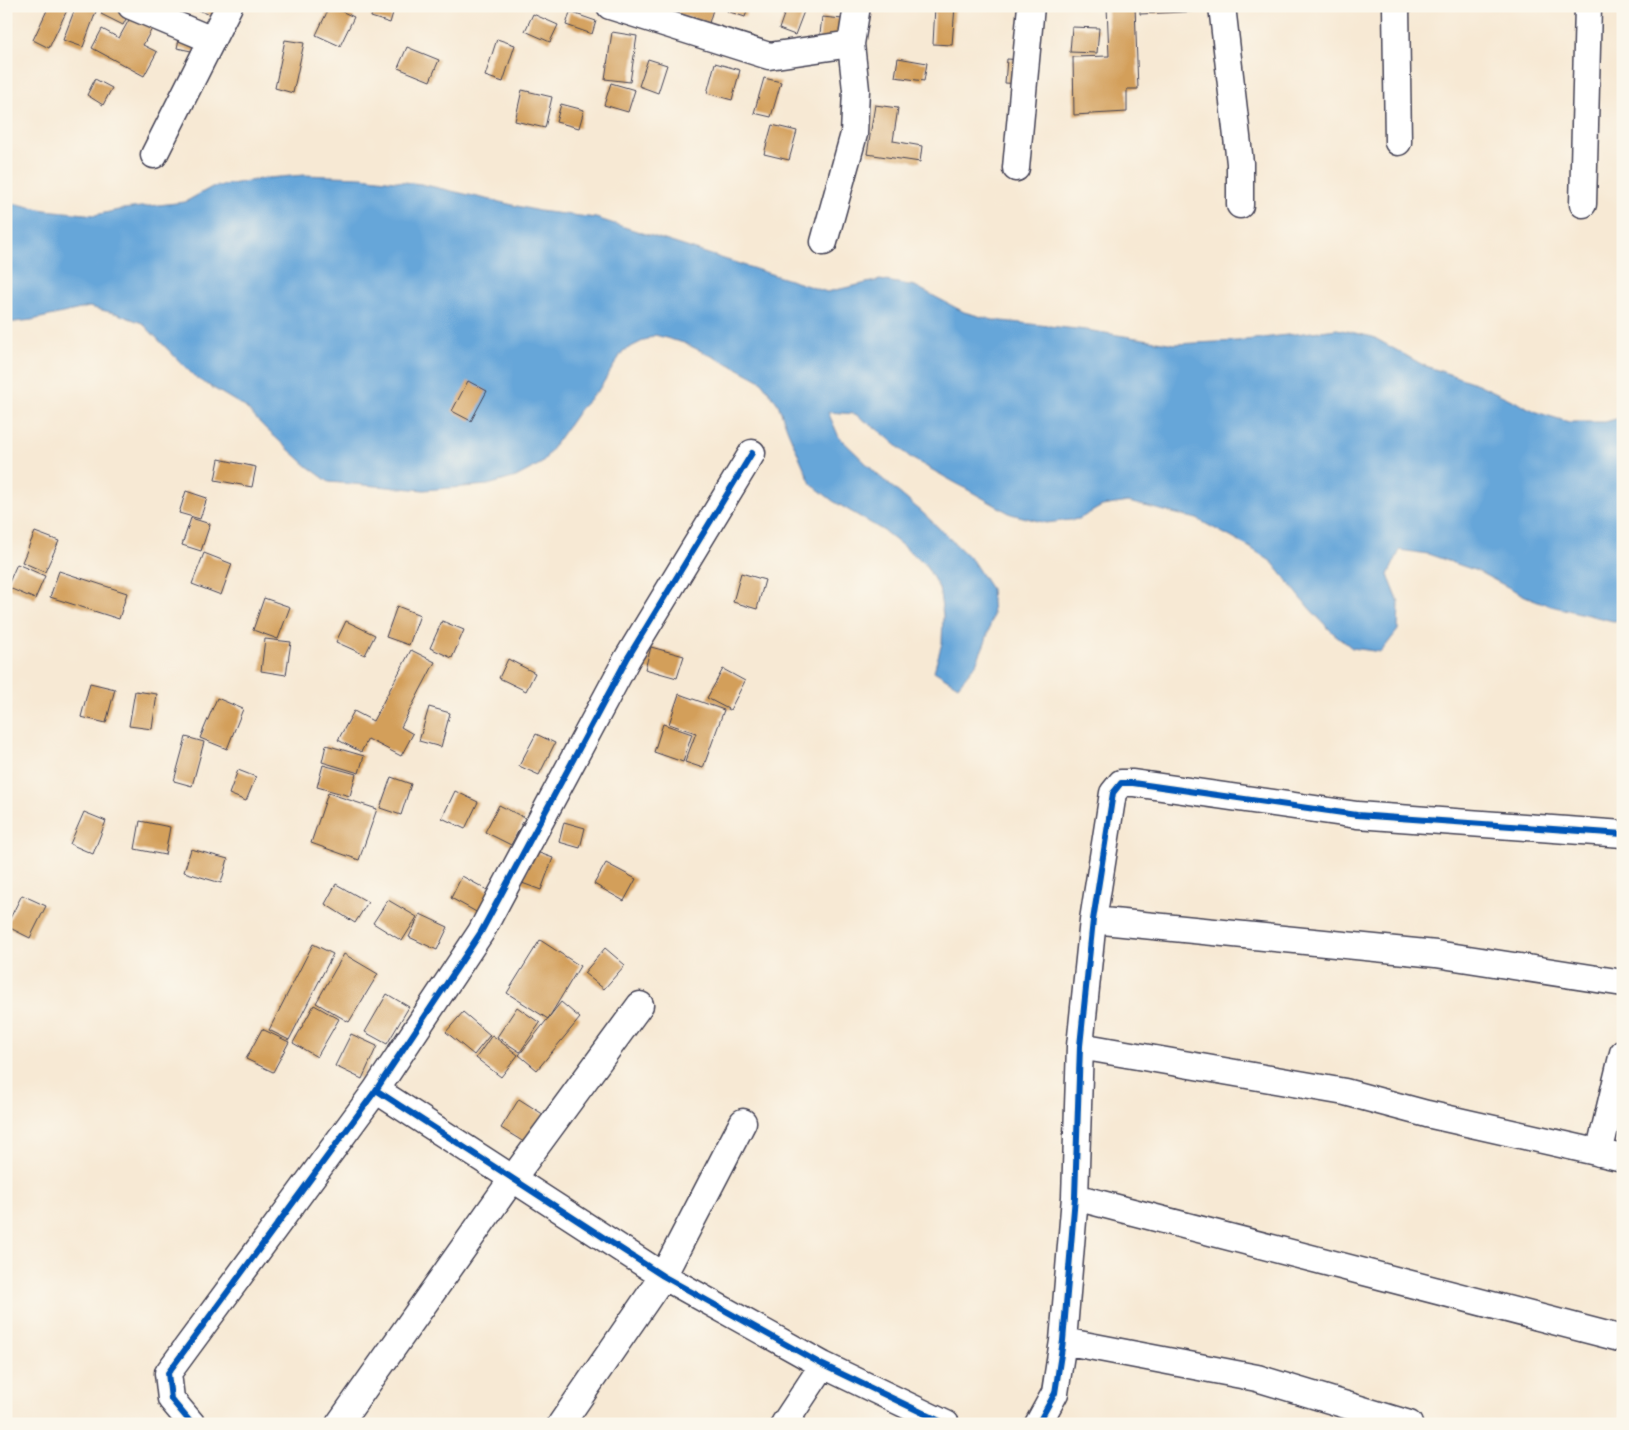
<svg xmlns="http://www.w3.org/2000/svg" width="1629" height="1430" font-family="'IM FELL English',serif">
<rect width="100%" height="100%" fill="#fbf7ec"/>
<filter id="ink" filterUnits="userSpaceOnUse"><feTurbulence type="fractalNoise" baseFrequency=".02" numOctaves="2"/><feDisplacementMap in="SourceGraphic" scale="10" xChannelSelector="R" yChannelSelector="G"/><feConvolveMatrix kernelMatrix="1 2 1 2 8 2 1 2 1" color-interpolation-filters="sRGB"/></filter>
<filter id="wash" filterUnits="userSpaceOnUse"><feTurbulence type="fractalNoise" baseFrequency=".0096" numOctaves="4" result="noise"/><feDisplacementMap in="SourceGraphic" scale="20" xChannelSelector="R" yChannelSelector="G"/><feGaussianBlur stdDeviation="1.12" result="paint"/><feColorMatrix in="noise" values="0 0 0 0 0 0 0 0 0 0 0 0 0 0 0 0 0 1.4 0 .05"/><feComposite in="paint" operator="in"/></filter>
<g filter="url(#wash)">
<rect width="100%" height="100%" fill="#f7e9d4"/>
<path fill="#66a6d9" stroke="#44648a" d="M304 175 361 177 421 184 539 211 596 218 827 292 880 280 915 286 964 312 993 320 1086 330 1175 344 1237 341 1337 329 1373 337 1423 365 1478 384 1539 413 1569 422H1605L1623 417V620L1613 621 1551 606 1525 596 1477 571 1428 554 1400 550 1388 575 1399 603 1398 630 1381 652 1352 648 1332 632 1309 608 1272 562 1249 547 1197 519 1128 502 1102 506 1079 519 1046 523 1011 514 911 458 881 432 855 414 828 412 839 437 879 476 922 512 972 560 991 589 993 615 986 640 976 664 958 686 934 671 942 643 943 615 939 588 925 564 884 531 833 501 811 484 788 431 778 404 761 381 735 367 684 343 655 335 623 351 600 388 580 409 542 463 516 477 488 485 424 490 329 482 307 466 265 428 245 407 196 378 142 323 118 314 89 307 32 320 6 323V204H17L45 210 95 215 123 209 185 202 212 187 267 178Z"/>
<g id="blocks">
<path fill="#d39f5a" d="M49 6H69L49 48 33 40Z
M76 6H98L83 47 63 40Z
M105 6H125L131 9 123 25 101 14Z
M189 6H219L215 17Z
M330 6 354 17 340 46 316 35Z
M374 6H395L390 23 371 17Z
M656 6H676L674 14 655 9Z
M679 6H714L709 23 677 14Z
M729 6H749L745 17 727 11Z
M787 6H806L795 35 779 29Z
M935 6H955L952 45 933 44Z
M1107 6H1135L1138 89H1127V112L1074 115 1073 57 1109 56Z
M1140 6H1205V11L1140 14Z
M136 7 158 18 143 45 157 52 144 76 92 48 102 29 119 38Z
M570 12 596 21 592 34 566 25Z
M533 14 558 25 550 42 525 31Z
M822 17 843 19 840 44 819 42Z
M1072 27 1099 28 1097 53 1070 52Z
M181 31 205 54 177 48Z
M612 32 637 36 630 82 605 79Z
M497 39 515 45 503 82 485 76Z
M285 40 304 43 293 93 275 88Z
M407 47 439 60 430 81 398 68Z
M898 58 927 63 924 81 895 77Z
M648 59 667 65 658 93 639 86Z
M1007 59 1023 60 1022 84 1005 83Z
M715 63 740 70 732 100 707 93Z
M764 78 781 82 771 117 754 113Z
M95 79 112 88 103 105 87 95Z
M611 83 635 90 628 112 604 105Z
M522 90 552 97 545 128 515 121Z
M561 104 584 110 579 128 556 122Z
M875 105 898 108 893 141 922 146 920 162 867 154Z
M772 125 797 131 789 160 764 154Z
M468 381 487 391 471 421 452 411Z
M219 459 256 467 252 487 215 480Z
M186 491 207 498 200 519 179 513Z
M191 518 210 524 201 551 182 545Z
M35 532 59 541 45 572 22 562Z
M204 553 232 564 221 595 192 584Z
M17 564 45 576 35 599 7 587Z
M59 571 127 593 119 619 50 597Z
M741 573 765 580 757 609 733 602Z
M264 598 290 607 278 639 253 630Z
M397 606 420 615 409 645 386 637Z
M346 621 375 635 365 655 336 642Z
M442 621 464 630 452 658 430 648Z
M265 639 291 642 286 675 261 671Z
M651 647 684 656 677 678 645 669Z
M411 650 435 662 401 727 413 734 401 756 368 739 361 752 338 740 354 711 373 721Z
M508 659 535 673 526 691 499 678Z
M723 669 745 681 730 710 707 698Z
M90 683 115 689 106 723 81 717Z
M135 691 157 694 152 729 129 726Z
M679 694 724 710 703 768 685 762 696 733 669 724Z
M217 698 243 709 227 749 200 738Z
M429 707 450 713 441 747 419 741Z
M663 724 692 734 683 762 654 752Z
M536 734 555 743 539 775 519 766Z
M186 737 204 742 192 786 174 781Z
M326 745 364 756 359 773 322 762Z
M323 765 356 774 350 796 317 787Z
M238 770 256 777 246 801 229 794Z
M391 777 411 784 401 815 380 808Z
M455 791 478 802 465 829 442 818Z
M328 793 377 809 359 860 311 843Z
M499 805 525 818 511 845 485 832Z
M84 812 106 821 93 854 70 844Z
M140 821 170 827 165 855 135 849Z
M564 822 585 828 580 848 559 842Z
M191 849 228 859 221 883 184 872Z
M534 851 553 858 541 890 522 883Z
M606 863 636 879 624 901 594 884Z
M462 876 491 892 480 914 451 898Z
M336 884 368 902 355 923 325 904Z
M22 895 46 906 30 938 6 926Z
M388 900 417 917 402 941 373 923Z
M420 914 448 927 437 950 409 937Z
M540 940 580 966 548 1019 507 993Z
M313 944 333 954 289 1040 269 1030Z
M605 948 625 965 604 989 584 973Z
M344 954 378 974 349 1022 316 1003Z
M387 994 409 1007 387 1044 365 1032Z
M561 1002 580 1018 537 1070 519 1055Z
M314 1005 339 1019 317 1057 293 1043Z
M517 1007 540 1023 520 1052 497 1037Z
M463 1012 490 1035 474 1055 446 1032Z
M262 1029 289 1042 273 1072 246 1059Z
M351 1034 377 1046 362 1079 335 1066Z
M492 1035 518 1055 501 1077 476 1058Z
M519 1099 549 1118 532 1147 501 1128Z"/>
</g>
</g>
<g filter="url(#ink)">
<use href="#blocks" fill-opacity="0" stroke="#424052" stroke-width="1"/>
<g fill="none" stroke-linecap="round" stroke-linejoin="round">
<defs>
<path id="minor" d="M131 6 212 40
M610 6 769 56 851 44
M1222 6 1240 163V205
M1396 6 1398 142
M154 155 229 6
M1016 168 1031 6
M1583 204 1588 6
M824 242 854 134 856 90 851 44 857 6
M1093 920 1436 954 1623 983
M1080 1046 1345 1092 1427 1114 1623 1158
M376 1090 663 1276 823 1365 946 1424
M1599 1153 1623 1053
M1075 1197 1623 1339
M1063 1341 1257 1378 1409 1424
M192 1424 171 1399 168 1373 376 1090 481 932 627 659 752 453
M339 1424 513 1178 640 1005
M561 1424 663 1276 743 1122
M784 1424 823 1365
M1038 1424 1055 1393 1063 1341 1075 1197 1080 1046 1093 920 1113 793 1121 783H1133L1357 815 1623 834"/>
</defs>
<use href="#minor" stroke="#424052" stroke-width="29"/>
<use href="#minor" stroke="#fff" stroke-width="26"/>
<defs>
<path id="cycleway" d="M376 1090 663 1276 823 1365 946 1424
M192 1424 171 1399 168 1373 376 1090 481 932 627 659 752 453
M1038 1424 1055 1393 1063 1341 1075 1197 1080 1046 1093 920 1113 793 1121 783H1133L1357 815 1623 834"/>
</defs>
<use href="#cycleway" stroke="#fbf7ec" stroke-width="9"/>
<use href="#cycleway" stroke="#0057b8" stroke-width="6"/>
</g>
</g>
<rect width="1629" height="1430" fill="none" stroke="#fbf7ec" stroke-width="25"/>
</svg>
